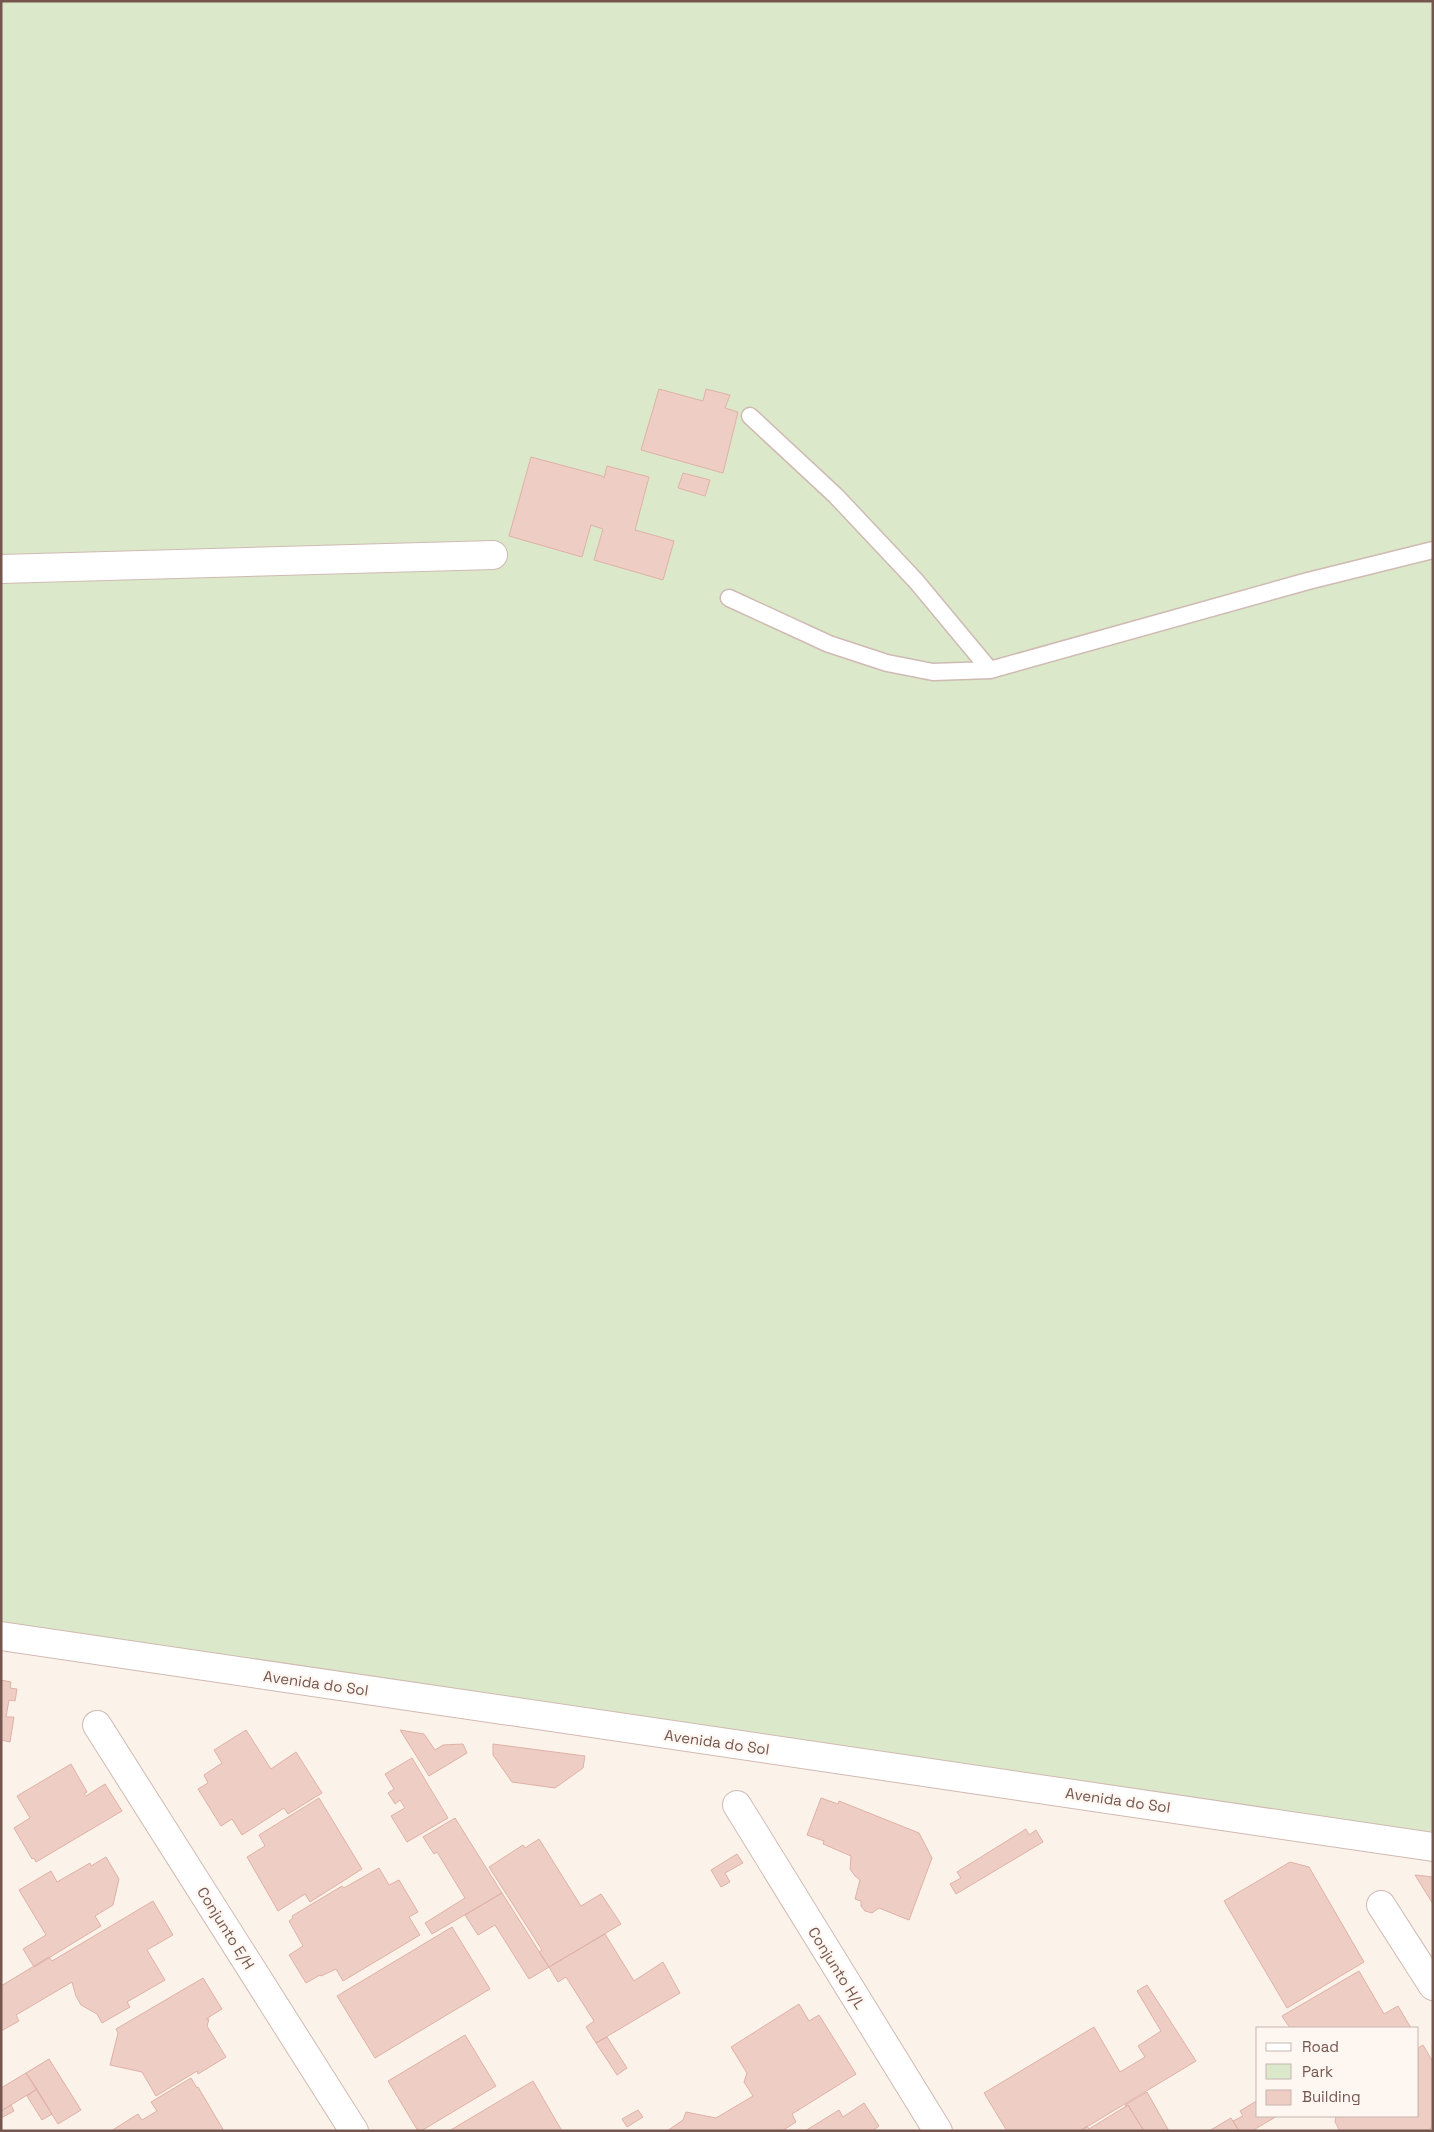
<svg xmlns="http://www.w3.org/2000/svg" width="1434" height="2132" font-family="'Space Grotesk',sans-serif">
<rect width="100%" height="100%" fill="#fbf2ea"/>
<path fill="#dbe8c9" d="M1 1H1433V1836L1 1631Z"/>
<path fill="#eecdc4" stroke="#e0b1a6" d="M659 389 703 401 706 389 730 395 725 408 738 412 723 473 641 450Z
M531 457 602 476 604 478 607 466 649 477 635 530 674 541 663 580 594 560 603 529 591 525 582 557 509 536Z
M683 473 710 480 705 496 678 488Z
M1 1680 11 1682 10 1688 17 1689 15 1701 9 1700 6 1717H14L10 1742 1 1740Z
M246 1730 271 1769 296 1752 322 1793 288 1814 284 1808 242 1835 232 1819 221 1826 198 1789 208 1783 204 1775 222 1763 214 1750Z
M400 1730 424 1734 435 1750 443 1745 463 1744 467 1753 429 1776Z
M493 1744 585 1756 583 1768 555 1788 512 1782 493 1755Z
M412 1758 448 1818 407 1842 391 1816 405 1808 400 1800 395 1804 388 1793 394 1789 385 1774Z
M71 1764 87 1792 84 1794 86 1796 105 1784 122 1811 36 1862 34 1858 32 1859 14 1828 30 1818 17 1796Z
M319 1798 362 1869 310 1902 305 1894 278 1911 247 1857 265 1846 259 1835Z
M821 1798 838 1804 839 1801 919 1833 932 1858 909 1920 879 1908 872 1913 865 1911 861 1906V1901L855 1899 860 1880 855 1876 850 1869 851 1856 823 1844 824 1841 807 1835Z
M455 1818 502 1893 432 1934 425 1923 465 1898 437 1852 434 1854 423 1837Z
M1026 1829 1029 1835 1036 1830 1043 1842 956 1894 950 1884 961 1878 957 1872Z
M539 1839 581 1906 601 1894 621 1924 549 1967 539 1952 542 1950 489 1867 523 1845 525 1848Z
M737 1854 743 1863 725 1873 730 1882 721 1887 711 1870Z
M106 1857 119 1879 113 1905 95 1916 101 1926 34 1967 23 1949 46 1935 19 1890 51 1871 57 1882 90 1863 91 1866Z
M1290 1862 1309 1867 1364 1962 1287 2008 1224 1901Z
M379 1868 389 1885 399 1880 418 1912 409 1917 420 1935 343 1981 336 1969 321 1976 320 1975 306 1983 289 1955 303 1946 289 1921 293 1918 292 1916 342 1886 344 1888Z
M1415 1875 1433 1877V1904Z
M502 1893 549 1967 529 1979 495 1925 478 1935 465 1915Z
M153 1901 173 1935 147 1950 165 1980 127 2002 130 2007 102 2023 97 2014 81 2005 76 1996 72 1982 16 2015 19 2021 1 2031V1986L49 1957 52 1961Z
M452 1927 490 1989 375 2058 337 1996Z
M605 1934 634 1981 663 1962 680 1993 596 2043 586 2027 594 2021 566 1977 558 1982 549 1967Z
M1359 1971 1384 2014 1398 2006 1411 2028H1290L1282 2016Z
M203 1978 222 2009 206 2019H209L207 2026 226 2057 198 2074 197 2071 156 2096 142 2072 110 2065 118 2033 116 2029Z
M1147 1985 1196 2061 1080 2131H1007L984 2093 1094 2027 1120 2072 1145 2057 1138 2046 1161 2031 1137 1991Z
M799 2004 809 2021 819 2015 856 2074 792 2114 796 2122 782 2131H667L683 2120 686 2112 716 2118 753 2096 744 2082 747 2073 731 2047Z
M465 2035 496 2086 421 2131H418L388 2081Z
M607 2037 627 2068 617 2075 596 2043Z
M1423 2045 1433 2062V2127L1426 2131H1340L1335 2122 1336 2116H1418V2048Z
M49 2059 81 2110 58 2124 26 2073Z
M26 2073 37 2089 1 2111V2088Z
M191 2078 197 2088 198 2087 224 2131H111L138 2114 142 2120 157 2111 151 2102Z
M533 2081 562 2131H449Z
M37 2089 52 2114 42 2120 27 2096Z
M1147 2092 1169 2131H1144L1128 2105 1126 2107 1125 2105Z
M1258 2100V2116H1277L1252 2131H1239L1233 2121 1243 2116 1240 2111Z
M864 2103 879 2126 872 2131H805L839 2110 843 2117Z
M11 2105 14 2111 1 2118V2111Z
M1128 2105 1144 2131H1080L1087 2126 1089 2129Z
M638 2110 643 2117 627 2127 622 2119Z
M1231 2118 1239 2131H1209L1214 2128Z"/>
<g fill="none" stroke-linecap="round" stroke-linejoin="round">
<defs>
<path id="lane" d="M750 416 836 496 916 581 990 670
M729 598 829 644 887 663 933 672 990 670 1308 581 1433 550"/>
<path id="street" d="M1 569 493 555
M97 1725 354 2131
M737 1805 938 2131
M1381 1905 1433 1986"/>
<path id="secondary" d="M1 1636 1433 1847"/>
</defs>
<use href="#lane" stroke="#cfbab3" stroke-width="19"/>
<use href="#street" stroke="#cfbab3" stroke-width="30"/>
<use href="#secondary" stroke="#d1b9b1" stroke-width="30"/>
<use href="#lane" stroke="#fff" stroke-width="16"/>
<use href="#street" stroke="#fff" stroke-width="28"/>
<use href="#secondary" stroke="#fff" stroke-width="28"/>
</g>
<g text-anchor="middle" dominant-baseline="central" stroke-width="4.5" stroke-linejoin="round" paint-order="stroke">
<g font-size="15" fill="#74564f" stroke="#fef6f1">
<text transform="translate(316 1683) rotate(8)">Avenida do Sol</text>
<text transform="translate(717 1742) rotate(8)">Avenida do Sol</text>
<text transform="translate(1118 1800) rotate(8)">Avenida do Sol</text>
<text transform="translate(226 1928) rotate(58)">Conjunto E/H</text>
<text transform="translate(837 1968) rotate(58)">Conjunto H/L</text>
</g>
</g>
<rect width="1434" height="2132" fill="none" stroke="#74564f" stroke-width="5"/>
<rect x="1256" y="2027" width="162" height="90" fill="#fef6f1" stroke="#c7b6b0"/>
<rect x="1266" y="2043" width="25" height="8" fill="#ffffff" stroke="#c7b6b0"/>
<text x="1302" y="2052" font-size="15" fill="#74564f">Road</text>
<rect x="1266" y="2064" width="25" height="15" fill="#dbe8c9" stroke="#c7b6b0"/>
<text x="1302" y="2077" font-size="15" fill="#74564f">Park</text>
<rect x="1266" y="2090" width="25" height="15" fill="#eecdc4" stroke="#c7b6b0"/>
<text x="1302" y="2102" font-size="15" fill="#74564f">Building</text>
</svg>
